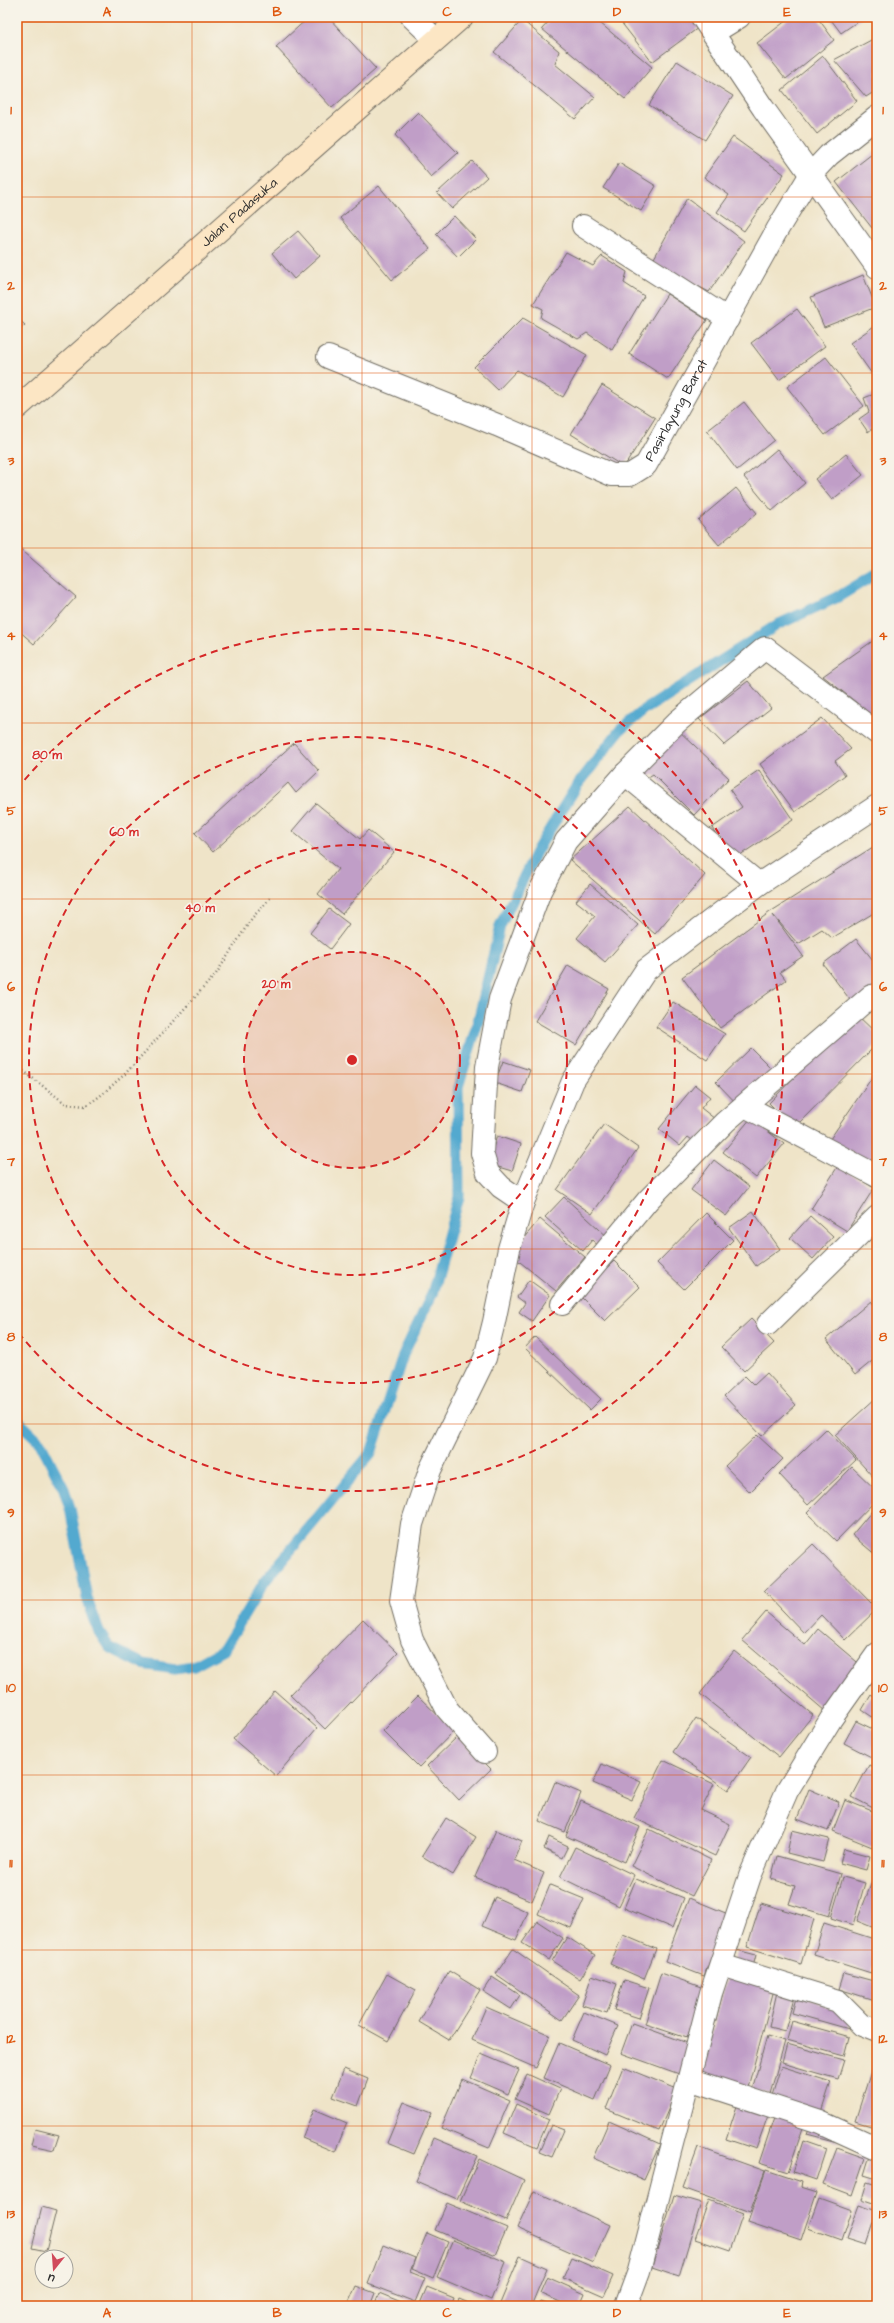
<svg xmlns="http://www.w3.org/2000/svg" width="894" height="2323" font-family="'Architects Daughter',sans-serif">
<rect width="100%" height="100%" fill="#f7f3e8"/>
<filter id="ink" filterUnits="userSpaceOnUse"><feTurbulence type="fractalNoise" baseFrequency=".025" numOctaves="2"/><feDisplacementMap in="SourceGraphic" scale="8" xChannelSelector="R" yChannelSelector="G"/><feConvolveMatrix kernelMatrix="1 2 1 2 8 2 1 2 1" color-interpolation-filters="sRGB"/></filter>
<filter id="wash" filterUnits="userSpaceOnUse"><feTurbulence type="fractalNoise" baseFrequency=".012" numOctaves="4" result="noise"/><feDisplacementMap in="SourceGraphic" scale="16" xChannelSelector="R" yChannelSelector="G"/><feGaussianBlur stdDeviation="0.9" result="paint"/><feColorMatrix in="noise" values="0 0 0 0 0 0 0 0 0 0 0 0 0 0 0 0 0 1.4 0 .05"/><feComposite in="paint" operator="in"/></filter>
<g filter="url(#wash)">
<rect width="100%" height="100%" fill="#efe4c8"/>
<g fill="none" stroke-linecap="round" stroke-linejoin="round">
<path stroke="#52a9cf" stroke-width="11" d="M17 1420 40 1442 64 1489 70 1508 87 1598 99 1632 109 1647 143 1664 175 1669 194 1666 223 1650 265 1581 371 1453 403 1355 432 1294 459 1197 458 1087 478 1022 500 926 537 850 576 787 620 730 647 708 777 625 838 597 877 573"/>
</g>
<g id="blocks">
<path fill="#c09ec7" d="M309 17H328L376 69 332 108 276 47Z
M553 17H593L652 67 625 99 542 29Z
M617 17H696L702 25 652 62Z
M791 17H817L834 40 786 79 757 43Z
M829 17H864L841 33Z
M522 20 559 51 555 64 595 97 575 119 494 52Z
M873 39 877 44V90L866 97 834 60Z
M823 56 857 101 817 134 782 90Z
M677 61 733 96 705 140 649 105Z
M418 112 458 153 431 177 395 135Z
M733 137 784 174 744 231 717 212 729 195 704 177Z
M877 150V224L872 228 836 182Z
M472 161 487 177 452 209 437 193Z
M619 163 656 186 641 211 603 188Z
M379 186 430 249 392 280 340 218Z
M687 198 744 241 709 292 652 262Z
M454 216 476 239 458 257 436 234Z
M298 231 320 256 294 279 272 253Z
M566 252 593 266 602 256 627 272 624 283 644 296 612 350 587 333 578 339 541 318 543 309 533 304Z
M863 275 876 307 824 327 811 297Z
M667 294 707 320 668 379 629 354Z
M797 309 825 346 779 380 751 343Z
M17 318 25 325 17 332Z
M523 318 587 355 563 397 517 370 498 390 474 367Z
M877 324V381L850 343Z
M826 357 864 406 825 435 787 387Z
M602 385 655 418 624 467 571 434Z
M877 393V425L868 432 859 419 869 412 864 398Z
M744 402 774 440 737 470 707 431Z
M777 449 805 483 772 511 744 477Z
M846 454 863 475 832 500 815 479Z
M736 488 757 513 719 545 698 520Z
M17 546 76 597 34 644 17 629Z
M877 638V719L823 676Z
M748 681 771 708 724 745 699 719Z
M822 718 851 749 835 761 845 775 795 812 760 764Z
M677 729 729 778 694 815 653 774 647 778 634 769Z
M294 743 319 771 296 793 288 783 213 852 195 833Z
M759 770 793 820 734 859 712 828 742 807 730 790Z
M316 803 360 839 368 830 394 852 342 914 318 894 338 869 292 831Z
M630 806 705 875 655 934 570 860Z
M873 847 877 853V911L832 938 822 929 798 944 773 915 803 956 780 972 786 980 720 1028 682 977 770 912Z
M590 884 638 925 605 962 577 938 595 916 576 901Z
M329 909 349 924 330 949 310 933Z
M856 939 877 965V987L854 1005 823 964Z
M568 965 609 989 576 1045 535 1021Z
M673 1002 725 1034 707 1060 656 1027Z
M856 1014 877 1034V1044L794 1128 769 1103Z
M751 1048 776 1073 740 1107 716 1082Z
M503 1061 530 1070 522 1092 495 1083Z
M873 1076 877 1079V1170L830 1139Z
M695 1085 710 1097 701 1108 715 1119 696 1143 688 1137 680 1146 659 1129Z
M751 1118 784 1144 756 1178 723 1152Z
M604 1124 638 1148 592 1214 557 1190Z
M497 1136 521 1144 512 1171 488 1164Z
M714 1160 749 1187 726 1216 691 1190Z
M838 1166 874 1188 847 1231 811 1209Z
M564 1197 610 1239 602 1249 592 1240 583 1251 545 1217Z
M753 1211 780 1249 756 1266 729 1228Z
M706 1213 733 1240 684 1289 657 1263Z
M810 1216 833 1237 813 1259 790 1238Z
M540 1219 585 1257 556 1291 510 1254Z
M614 1261 640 1287 605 1321 579 1295Z
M529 1280 550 1295 532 1321 519 1312 525 1303 517 1297Z
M871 1301 877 1308V1357L855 1375 826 1339Z
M751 1319 774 1343 744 1371 721 1347Z
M535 1337 601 1399 590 1410 525 1348Z
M767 1373 796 1405 762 1436 724 1396 745 1376 754 1385Z
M877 1397V1477L875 1479 835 1435Z
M826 1429 856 1460 808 1505 779 1474Z
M757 1435 783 1459 750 1492 725 1466Z
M852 1467 877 1491V1499L836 1541 807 1513Z
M877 1505V1556L852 1535Z
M813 1544 877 1609 845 1640 821 1615 804 1633 764 1591Z
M766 1612 805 1645 818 1629 863 1667 825 1711 742 1640Z
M363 1619 398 1653 325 1729 290 1695Z
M734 1651 813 1715 779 1757 700 1694Z
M275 1691 317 1728 276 1776 233 1739Z
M871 1695 877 1699V1720L862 1710Z
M418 1696 454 1731 419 1767 383 1731Z
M696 1718 751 1757 728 1790 673 1752Z
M856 1721 877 1731V1760L844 1743Z
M458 1736 491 1769 459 1800 427 1766Z
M663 1760 714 1784 701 1810 730 1824 715 1856 634 1818Z
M602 1764 641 1782 632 1800 593 1783Z
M869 1765 877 1769V1810L852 1797Z
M555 1782 581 1793 565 1832 539 1821Z
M809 1789 839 1802 828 1831 797 1819Z
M845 1800 877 1813V1849L833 1831Z
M581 1801 640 1827 625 1862 566 1836Z
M446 1818 476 1837 453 1875 422 1856Z
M649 1829 711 1860 692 1896 631 1866Z
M496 1830 522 1841 514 1860 544 1873 532 1901 475 1877Z
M792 1830 829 1839 823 1862 787 1853Z
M549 1837 568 1846 562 1858 544 1849Z
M575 1847 634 1875 619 1906 560 1877Z
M844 1849 870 1856 866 1870 840 1863Z
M777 1856 841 1874 829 1916 789 1904 795 1886 771 1879Z
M875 1874 877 1875V1929L857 1921Z
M843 1877 865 1883 853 1925 831 1918Z
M636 1879 684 1898 672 1928 624 1908Z
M550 1885 584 1899 571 1928 538 1914Z
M495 1897 528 1912 516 1940 482 1926Z
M689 1898 728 1914 704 1976 665 1961Z
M761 1903 814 1919 801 1964 747 1947Z
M537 1921 563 1938 549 1960 522 1943Z
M824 1923 877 1940V1955L871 1973 814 1955Z
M623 1935 656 1949 644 1979 610 1964Z
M567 1937 595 1955 580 1979 552 1961Z
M513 1949 579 1995 562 2020 496 1974Z
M737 1950 756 1955 752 1971 732 1965Z
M729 1970 776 1982 747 2091 700 2079Z
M449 1971 480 1990 449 2040 419 2022Z
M661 1973 704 1988 687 2038 645 2024Z
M844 1973 877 1982 874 2000 839 1989Z
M387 1974 416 1990 388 2041 359 2025Z
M592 1975 617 1984 607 2013 582 2005Z
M492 1977 520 1995 511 2009 483 1991Z
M624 1980 649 1988 639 2018 614 2010Z
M777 1992 794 1997 785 2031 769 2027Z
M797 1994 849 2015V2029L792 2013Z
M486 2007 550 2035 536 2068 472 2040Z
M584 2012 618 2026 605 2055 572 2040Z
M792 2021 849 2037 844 2056 787 2040Z
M632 2023 693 2045 682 2075 621 2053Z
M767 2036 785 2041 770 2094 752 2090Z
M559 2043 610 2065 595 2100 544 2078Z
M787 2044 844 2060 838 2079 782 2063Z
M481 2054 519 2070 508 2094 471 2078Z
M876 2056 877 2057V2128L855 2121Z
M781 2066 831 2082 820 2116 771 2099Z
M623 2067 677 2089 659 2131 606 2109Z
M344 2069 368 2079 358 2106 333 2097Z
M527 2074 560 2089 549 2114 515 2099Z
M462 2079 510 2100 489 2148 441 2128Z
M739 2100 770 2110 756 2149 726 2139Z
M404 2102 432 2113 414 2154 387 2143Z
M516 2104 549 2119 537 2147 504 2133Z
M314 2109 347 2123 335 2152 302 2138Z
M777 2109 806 2119 788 2172 759 2163Z
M609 2121 660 2144 644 2180 593 2158Z
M551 2125 564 2130 552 2157 539 2152Z
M810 2125 841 2143 807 2134Z
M35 2129 59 2135 54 2150 31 2145Z
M434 2138 477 2156 457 2199 416 2181Z
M803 2141 826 2149 816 2180 793 2172Z
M698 2147 765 2171 750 2212 683 2188Z
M837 2148 865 2158 852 2196 823 2185Z
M871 2152 877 2154V2179L864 2175Z
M479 2159 524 2180 506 2221 460 2201Z
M766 2170 802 2182 801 2187 817 2192 801 2240 748 2222Z
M867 2182 877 2185V2204L862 2199Z
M534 2191 610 2225 593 2262 517 2228Z
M674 2195 701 2203 679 2276 652 2267Z
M819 2198 852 2210 842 2240 808 2228Z
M709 2200 743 2213 730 2251 695 2239Z
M447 2203 507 2228 495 2255 435 2230Z
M859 2205 877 2211 866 2244 847 2238Z
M42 2207 56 2211 46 2251 32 2248Z
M427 2233 448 2242 433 2278 412 2269Z
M453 2240 506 2262 491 2300 437 2277Z
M383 2245 415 2258 410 2272 425 2278 415 2302 368 2284Z
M520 2256 547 2268 531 2306H499Z
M572 2258 613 2276 604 2296 563 2278Z
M547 2277 585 2294 580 2306H569L540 2293Z
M356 2286 375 2293 370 2306H347Z
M427 2287 454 2298 451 2306H419Z
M379 2293 411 2306H374Z
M459 2299 476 2306H456Z
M541 2302 552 2306H539Z"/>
</g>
</g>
<g filter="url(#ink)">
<use href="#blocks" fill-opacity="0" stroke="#706c62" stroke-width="1"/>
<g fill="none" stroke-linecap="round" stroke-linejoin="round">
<defs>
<g id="street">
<path d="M412 17 435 39"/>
<path d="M702 17 763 108 877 267"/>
<path d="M713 33 739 17"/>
<path d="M583 226 728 319"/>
<path id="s1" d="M328 357 497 425 612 475H630L646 465 777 230 811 174 829 155 877 117"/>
<path d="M625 774 759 884"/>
<path d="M745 1106 877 1176"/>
<path d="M523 1202 501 1187 488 1173 482 1153 487 1067 500 999 540 891 566 841 625 774 677 722 765 648 877 733"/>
<path d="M562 1304 648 1200 725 1122 871 996 877 995"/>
<path d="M768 1324 877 1217"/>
<path d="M485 1752 447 1709 412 1640 401 1601 412 1524 430 1470 485 1358 494 1322 509 1249 523 1202 573 1081 646 970 759 884 877 806"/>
<path d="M721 1965 838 2001 862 2025 877 2031"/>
<path d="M689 2079 820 2122 877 2148"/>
<path d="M626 2306 639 2271 711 1993 750 1876 787 1791 831 1719 877 1654"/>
</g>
<g id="secondary">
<path id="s2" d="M17 408 462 17"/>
</g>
</defs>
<use href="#street" stroke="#706c62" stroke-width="24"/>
<use href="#secondary" stroke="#706c62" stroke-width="24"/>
<path stroke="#706c62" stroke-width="2.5" stroke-dasharray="1 3" stroke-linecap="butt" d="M17 1066 66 1104 86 1106 100 1096 125 1074 216 974 252 918 271 897"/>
<use href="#street" stroke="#fff" stroke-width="22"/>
<use href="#secondary" stroke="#fce6c4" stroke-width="22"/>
</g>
</g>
<path fill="none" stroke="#df570e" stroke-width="1" stroke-opacity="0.55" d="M192 17V2306M362 17V2306M532 17V2306M702 17V2306M17 197H877M17 373H877M17 548H877M17 723H877M17 899H877M17 1074H877M17 1249H877M17 1424H877M17 1600H877M17 1775H877M17 1950H877M17 2126H877"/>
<circle cx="352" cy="1060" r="108" fill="#d62828" fill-opacity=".12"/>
<g fill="none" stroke="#d62828" stroke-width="2" stroke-dasharray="7 5">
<circle cx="352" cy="1060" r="108"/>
<circle cx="352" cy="1060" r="215"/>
<circle cx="352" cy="1060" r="323"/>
<path d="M17 789A431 431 0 1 1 17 1331"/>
</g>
<g text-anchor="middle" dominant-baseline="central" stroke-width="3.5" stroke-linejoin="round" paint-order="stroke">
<g font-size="14" fill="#2b2b2b" stroke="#f7f3e8">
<text stroke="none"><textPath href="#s2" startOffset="296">Jalan Padasuka</textPath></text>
<text stroke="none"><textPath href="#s1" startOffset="407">Pasirlayung Barat</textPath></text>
</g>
</g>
<circle cx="352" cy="1060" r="6" fill="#d62828" stroke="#f7f3e8" stroke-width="2"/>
<g font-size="12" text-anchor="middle" font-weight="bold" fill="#d62828" stroke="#f7f3e8" stroke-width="3.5" stroke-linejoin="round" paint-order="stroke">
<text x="47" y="759">80 m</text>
<text x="124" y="836">60 m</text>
<text x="200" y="912">40 m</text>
<text x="276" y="988">20 m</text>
</g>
<rect width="894" height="2323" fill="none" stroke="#f7f3e8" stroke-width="44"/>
<g transform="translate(54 2269) rotate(197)"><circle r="19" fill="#f7f3e8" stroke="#a5a39c"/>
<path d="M0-3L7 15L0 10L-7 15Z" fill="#d1495b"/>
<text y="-6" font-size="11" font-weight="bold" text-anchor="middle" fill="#2b2b2b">U</text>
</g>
<rect x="22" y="22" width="850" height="2279" fill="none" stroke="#df570e" stroke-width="1.5"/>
<g font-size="13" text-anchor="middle" font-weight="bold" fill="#df570e">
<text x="107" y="16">A</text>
<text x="277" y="16">B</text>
<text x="447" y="16">C</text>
<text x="617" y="16">D</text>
<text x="787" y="16">E</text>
<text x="11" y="114">1</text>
<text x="883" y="114">1</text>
<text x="11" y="290">2</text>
<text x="883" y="290">2</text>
<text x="11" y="465">3</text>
<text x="883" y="465">3</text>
<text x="11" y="640">4</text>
<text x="883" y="640">4</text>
<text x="11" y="815">5</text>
<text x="883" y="815">5</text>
<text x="11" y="991">6</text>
<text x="883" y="991">6</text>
<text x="11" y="1166">7</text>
<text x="883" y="1166">7</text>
<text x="11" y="1341">8</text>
<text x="883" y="1341">8</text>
<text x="11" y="1517">9</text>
<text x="883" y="1517">9</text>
<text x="11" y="1692">10</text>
<text x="883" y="1692">10</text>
<text x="11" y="1867">11</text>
<text x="883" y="1867">11</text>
<text x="11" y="2043">12</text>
<text x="883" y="2043">12</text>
<text x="11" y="2218">13</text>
<text x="883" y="2218">13</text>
<text x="107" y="2317">A</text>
<text x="277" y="2317">B</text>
<text x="447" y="2317">C</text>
<text x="617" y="2317">D</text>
<text x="787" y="2317">E</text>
</g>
</svg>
